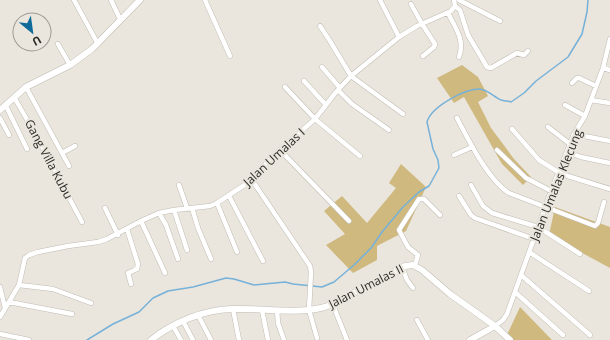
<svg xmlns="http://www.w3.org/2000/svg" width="610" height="340" font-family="'Open Sans',sans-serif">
<rect width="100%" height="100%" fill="#eae6dd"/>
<path fill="#cfb97e" d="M462 65 478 77 488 96 478 102 491 128 514 159 531 177 523 185 502 164 464 97 454 103 437 78Z
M401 164 426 187 406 231 377 246V260L353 273 326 245 345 234 324 211 342 196 367 223 396 188 389 183Z
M555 207 610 227V268L549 235Z
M520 307 552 340H512L506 337Z"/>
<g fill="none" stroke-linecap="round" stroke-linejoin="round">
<path stroke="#76b1d9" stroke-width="1.5" d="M87 340 113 324 139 312 153 298 168 291 193 287 226 278 234 279 254 285 285 282 293 284 322 287 334 282 354 265 371 248 382 232 403 207 419 192 429 186 439 168 438 160 433 149 427 122C431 107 464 89 479 89 487 89 494 97 501 100 504 101 508 101 511 102L524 93 536 81 568 57 582 34 587 12 588 0"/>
<defs>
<path id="street" d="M74 0 98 44
M111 0 120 19
M205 0 230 56
M380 0 399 37
M459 0 500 21
M411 4 422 24 435 44 434 47 423 56
M455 6 460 10 468 35 487 67 491 68 517 53 524 55 528 51
M448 13C456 29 465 40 459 57
M320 26 330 41 351 76 403 114
M58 44 70 65
M322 67 340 88
M603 68 610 70
M304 81 326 105
M572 83 577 78H579L596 86
M26 87 69 166
M285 87 315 119 360 156
M338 90 352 104 389 130
M14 97 33 130 82 222
M591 100 610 103
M565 105 585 116
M6 106 27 149
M0 118 9 135
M457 118C468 139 488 180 509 193L595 226 598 223 604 202
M548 127 570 144
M512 129 539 160 558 172
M574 134 610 141
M280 150 349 221
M497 150 526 178 551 191
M567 152 581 157 610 163
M62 153 75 146
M454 155 472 147
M558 173 610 189
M252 180 310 266 311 272 309 310 317 338
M179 185 187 208
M471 185 483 206 492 213 538 227 580 254
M229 196 263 261
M459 196 471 215 475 218 534 239
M217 203 237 252
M105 208 118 235
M192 208 198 228 211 259
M174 210 187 250
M159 213 166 225 178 259
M141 221 165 273
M127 229 138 264 137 269 128 273 131 284
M529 252 589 291
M415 265 418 255 408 247 399 230 419 199H424L440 215
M402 267 407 280 413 288
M521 275 590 335
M19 285 53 289 91 303
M0 287 5 308
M515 292 563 335
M9 302 72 314
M333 305 347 340
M233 309 239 340
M262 310 268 340
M277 310 278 323 284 340
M198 315 211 340
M0 317 19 285 25 258 29 255 38 252 68 246 98 242 107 239 141 221 159 213 174 210 210 206 217 203 252 180 271 158 315 119 336 92 351 76 399 37 417 26 451 11 455 6 454 0
M417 320 428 340
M183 321 193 340
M173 326 181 340
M495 326 503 320 507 314 551 191 574 134 585 116 603 68 610 39
M0 334 29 340"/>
<path id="secondary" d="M0 110 26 87 70 65 92 49 140 0
M151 340C174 322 203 310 232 309 262 308 292 314 321 308 335 305 347 297 359 290 374 282 390 274 405 266L413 265 422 270 450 294 495 326 510 340
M470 340 495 326"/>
</defs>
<use href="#street" stroke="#c0bcb4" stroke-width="5.5"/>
<use href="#secondary" stroke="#c0bcb4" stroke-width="7"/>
<use href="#street" stroke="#fff" stroke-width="4.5"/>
<use href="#secondary" stroke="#fff" stroke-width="6"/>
</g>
<g text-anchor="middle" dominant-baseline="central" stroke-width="4" stroke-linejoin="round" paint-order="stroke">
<g font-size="12" fill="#2b2a26" stroke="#eae6dd">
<text transform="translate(274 157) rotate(-43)">Jalan Umalas I</text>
<text transform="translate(49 159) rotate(62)">Gang Villa Kubu</text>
<text transform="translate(556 185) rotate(-68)">Jalan Umalas Klecung</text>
<text transform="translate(366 286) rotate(-27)">Jalan Umalas II</text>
</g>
</g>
<g transform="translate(32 32) rotate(151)"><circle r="19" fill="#eae6dd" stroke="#9e9b94"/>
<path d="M0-3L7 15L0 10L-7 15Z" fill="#106b9a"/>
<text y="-6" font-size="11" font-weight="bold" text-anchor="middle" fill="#2b2a26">U</text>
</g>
</svg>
